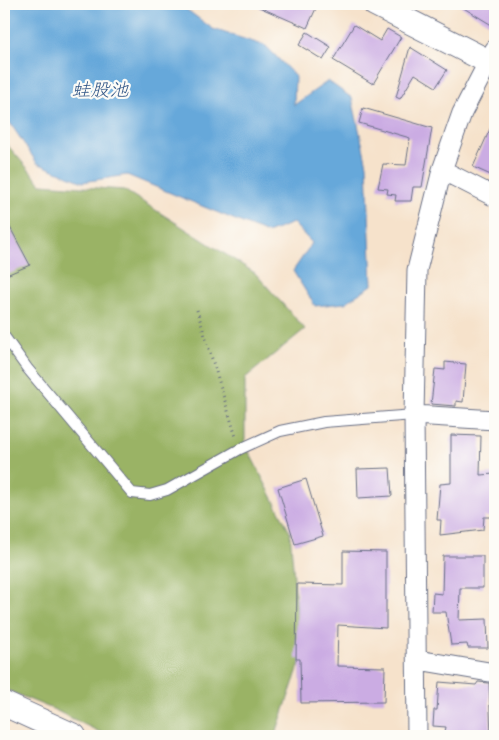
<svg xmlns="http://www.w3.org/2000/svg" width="499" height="740" font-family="'Indie Flower','Klee One',sans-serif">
<rect width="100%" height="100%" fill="#fdfcf7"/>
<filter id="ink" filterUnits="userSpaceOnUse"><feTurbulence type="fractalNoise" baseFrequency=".02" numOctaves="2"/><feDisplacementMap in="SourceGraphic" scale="10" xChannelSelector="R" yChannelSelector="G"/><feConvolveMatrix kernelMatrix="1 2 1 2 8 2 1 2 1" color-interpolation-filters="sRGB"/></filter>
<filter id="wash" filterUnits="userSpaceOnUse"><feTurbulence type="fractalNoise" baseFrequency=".0096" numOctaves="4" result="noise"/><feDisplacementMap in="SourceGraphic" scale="20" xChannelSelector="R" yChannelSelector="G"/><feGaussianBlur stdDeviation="1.12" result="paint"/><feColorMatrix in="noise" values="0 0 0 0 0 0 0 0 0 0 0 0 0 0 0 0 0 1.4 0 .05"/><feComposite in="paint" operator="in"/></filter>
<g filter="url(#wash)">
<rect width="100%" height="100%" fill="#f6e2cb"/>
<path fill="#9ab365" stroke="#5a7162" d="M4 141 41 184 124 190 255 273 305 329 245 378V444L290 532 301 660 275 736H108L55 710 4 689Z"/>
<path fill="#66a8da" stroke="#406c9c" d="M4 4H179L213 29 266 46 295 76 294 105 328 81 352 98 367 165 372 285 345 303 315 306 293 271 312 243 293 223 267 233 127 175 83 182 37 163 4 114Z"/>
<g id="blocks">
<path fill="#cbace3" d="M252 4H318L307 28Z
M457 4H495V27Z
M354 25 380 41 387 29 401 37 373 84 333 60Z
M307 32 331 47 323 60 299 45Z
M410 47 447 70 436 87 415 74 400 99 396 97Z
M363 108 432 128 422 187H413L411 201H395L396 195 387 194 388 189 378 188 383 164 406 165 410 138 359 123Z
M495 118V177L473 167Z
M4 216 30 265 4 276Z
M445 362 466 364 463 402 456 401V406L431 404 435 369 445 370Z
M451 435 481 436 480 475 495 474V517H484L483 530 440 535 441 520H437L440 484 451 483Z
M390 468 392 496 358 498 357 469Z
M306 479 323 536 295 544 278 488Z
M343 551 386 552V628L338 625 337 666 385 667 384 702 301 703 300 659H296L297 584 343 585Z
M443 556H483V588H460L459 620 487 619 488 648H468L467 644 451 645 446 612H432L433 593 442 594Z
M439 682 476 685 478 682 489 683 491 736H444L446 727 433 726 434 710H437Z"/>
</g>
</g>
<g filter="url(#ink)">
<use href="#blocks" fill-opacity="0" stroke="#686e84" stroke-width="1"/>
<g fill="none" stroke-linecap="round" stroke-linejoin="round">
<defs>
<path id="service" d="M4 336 27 368 132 493 150 495 167 490 240 449 280 431 324 422 414 415"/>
<path id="minor" d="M442 170 495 197
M414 415 495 420
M418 660 495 673
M417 736 414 415 417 270 442 170 462 113 495 49"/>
<path id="tertiary" d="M375 4 495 65
M4 704 74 736"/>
</defs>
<use href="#service" stroke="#686e84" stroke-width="12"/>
<use href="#minor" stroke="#686e84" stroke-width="21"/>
<use href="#tertiary" stroke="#686e84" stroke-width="26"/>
<path stroke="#686e84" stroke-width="3" stroke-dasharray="1 4" stroke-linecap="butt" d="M197 310 236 437"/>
<use href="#service" stroke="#fff" stroke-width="10"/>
<use href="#minor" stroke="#fff" stroke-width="19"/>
<use href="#tertiary" stroke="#fff" stroke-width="24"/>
</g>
</g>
<g text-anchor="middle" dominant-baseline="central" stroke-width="4.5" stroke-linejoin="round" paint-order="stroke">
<g font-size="19" font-style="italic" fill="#355989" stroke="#fdfcf7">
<text x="100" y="91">蛙股池</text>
</g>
</g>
<rect width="499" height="740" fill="none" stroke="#fdfcf7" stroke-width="20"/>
</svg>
